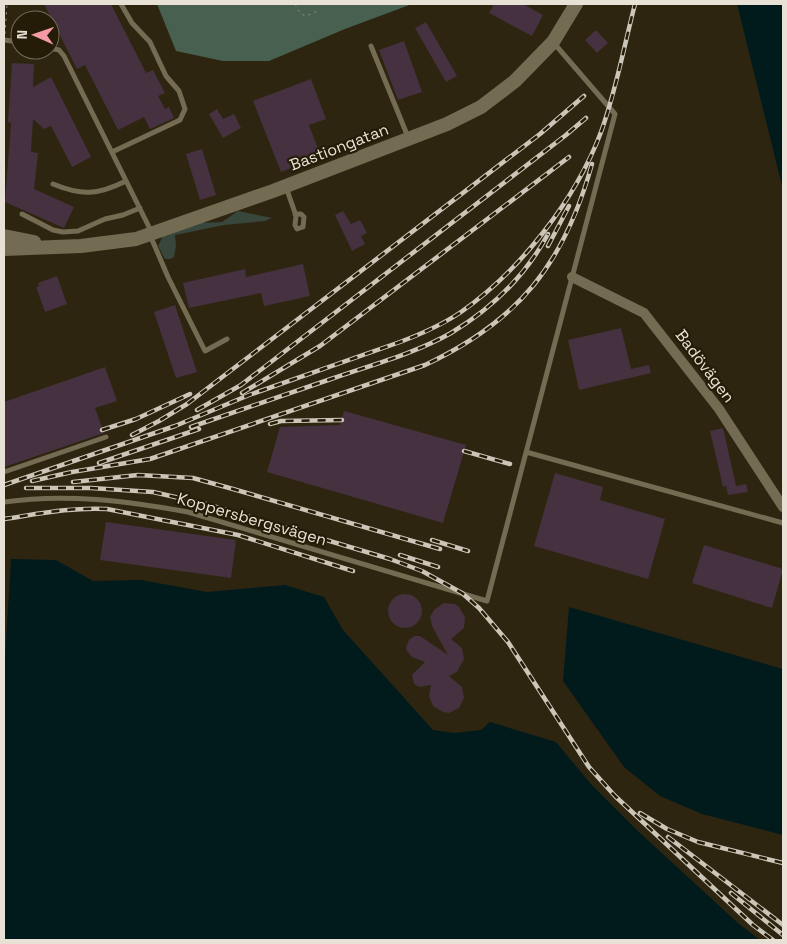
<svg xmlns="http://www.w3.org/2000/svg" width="787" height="944" font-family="'Space Grotesk',sans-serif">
<rect width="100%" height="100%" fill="#2e2510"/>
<path fill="#38463c" d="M238 211 272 218 265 221 224 225 175 235 176 246 174 257 170 259H165L158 246 163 236 198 223 222 222Z"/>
<path fill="#47604f" d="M157 4H412L345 29 269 61H223L176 51Z"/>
<path fill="#011b1d" d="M737 4H783V190Z
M11 559 56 560 93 581 141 580 207 592 285 585 324 597 343 630 433 730 454 733 481 730 490 722 556 742 590 783 639 832 739 924 760 940H4V673Z
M569 607 783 669V835L702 814 660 796 624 767 563 681Z"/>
<path fill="#45313f" d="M44 4H111L146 73 153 70 165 93 158 96 165 109 169 107 174 118 150 129 144 117 118 130 85 65 77 69Z
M494 4H523L543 15 532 36 489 13Z
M426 22 457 76 446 82 415 28Z
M596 30 608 43 597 53 585 40Z
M404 41 422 92 398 100 379 50Z
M12 63 34 64 33 87 51 77 91 157 72 167 51 126 44 129 33 119 31 152 38 153 34 189 74 207 64 228 5 202 11 123 8 122Z
M311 79 326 119 309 125 321 156 281 172 253 101Z
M217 109 223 119 234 114 241 128 223 138 209 114Z
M202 149 216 195 200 200 186 154Z
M343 211 351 224 360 220 367 233 361 236 365 244 352 251 335 215Z
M303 264 310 296 264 306 261 293 189 308 183 283 245 269 246 277Z
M57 276 67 304 45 312 36 287 39 286 38 283Z
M175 305 197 372 176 378 154 312Z
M621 328 631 369 649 365 651 373 579 390 568 340Z
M105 367 117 401 95 408 104 433 4 467V402Z
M344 411 466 445 443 523 267 472 280 427 340 425Z
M723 428 736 486 746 484 748 492 728 495 726 486 723 487 710 431Z
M555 473 603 487 600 500 665 519 648 579 534 546Z
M106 522 236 540 231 578 100 560Z
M704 545 783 569 772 608 692 583Z
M388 611a17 17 0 1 1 34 0a17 17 0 1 1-34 0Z
M444 603 455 604 459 607 465 617 464 628 451 639 462 648 464 659 457 672 449 676 462 687 464 698 459 708 449 713 443 712 433 706 429 696 431 685 419 687 414 684 412 675 425 662 412 657 407 651 406 647 409 640 414 636H420L448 655 432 626 430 617 434 610Z"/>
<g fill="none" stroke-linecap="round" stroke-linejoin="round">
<path stroke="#8e8776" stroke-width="1" stroke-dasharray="2.5 4" stroke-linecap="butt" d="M295 4 300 13 305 16 312 14 319 10
M5 34 7 4"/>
<path stroke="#746b53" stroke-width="5" d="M4 40 20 42
M371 46 408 137
M50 48 59 50 64 56 152 233
M24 50 30 53 38 50
M112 152 180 120 185 109 179 91 166 76 150 42 132 23 121 4
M53 184C82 196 98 195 126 181
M286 187 294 210 296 216 295 225 297 229 303 227 304 217 301 214H295
M22 214 53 230 63 232 78 231 105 219 123 215 140 208
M150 235 168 277 205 351 227 339
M526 452 783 523
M4 472 106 437
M4 502C66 493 127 501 188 512L487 601 615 114 553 42"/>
<path stroke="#746b53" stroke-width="10" d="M572 277 644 313 719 409 783 507"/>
<path stroke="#746b53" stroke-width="14" d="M4 236 34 242
M4 249 81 246 136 239 273 191 447 124 481 107 515 81 553 42 576 4"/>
<defs>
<path id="rail" d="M548 246 569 206
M242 393 320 346 569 157
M197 410 241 385 566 135 586 118
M270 424 281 421 342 420
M191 427C237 411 284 395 331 379 371 365 414 354 451 333 491 309 526 275 548 234
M102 430 136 419 190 394
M132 435 159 421 187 404 540 134 584 96
M464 451 510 464
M99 463 199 429
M32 481 72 472 150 459 425 365C519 321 564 264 592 164
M73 482 138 475 193 478 233 489 440 549
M4 485 175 426 249 395 400 342C421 334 442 325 461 312 520 271 576 199 601 132 616 91 624 46 635 4
M26 488H91L153 492 206 504 390 559 422 571 462 593 479 608 508 642 589 767 615 796 753 925 773 940
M4 519C38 514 72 507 107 509L238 535 353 571
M432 540 468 551
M400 555 438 567
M640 813 667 829 698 842 783 863
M668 837 783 925
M731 893 783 935"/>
</defs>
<use href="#rail" stroke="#ccc6b8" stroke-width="4.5"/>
<use href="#rail" stroke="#241c07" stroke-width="2.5" stroke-dasharray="8" stroke-linecap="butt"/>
</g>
<g text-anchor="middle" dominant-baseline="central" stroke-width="4.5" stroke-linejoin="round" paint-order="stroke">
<g font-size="16" fill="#e7e2d5" stroke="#241c07">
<text transform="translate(339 147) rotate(-21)">Bastiongatan</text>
<text transform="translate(705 366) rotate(53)">Badövägen</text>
<text transform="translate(252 519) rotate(16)">Koppersbergsvägen</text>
</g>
</g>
<rect width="787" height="944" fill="none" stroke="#e7e2d5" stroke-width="10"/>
<g transform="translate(35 35) rotate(272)"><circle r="24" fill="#241c07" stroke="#726b59"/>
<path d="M0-4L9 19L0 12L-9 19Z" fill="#f49aa6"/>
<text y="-8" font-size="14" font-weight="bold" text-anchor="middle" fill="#e7e2d5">N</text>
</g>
</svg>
